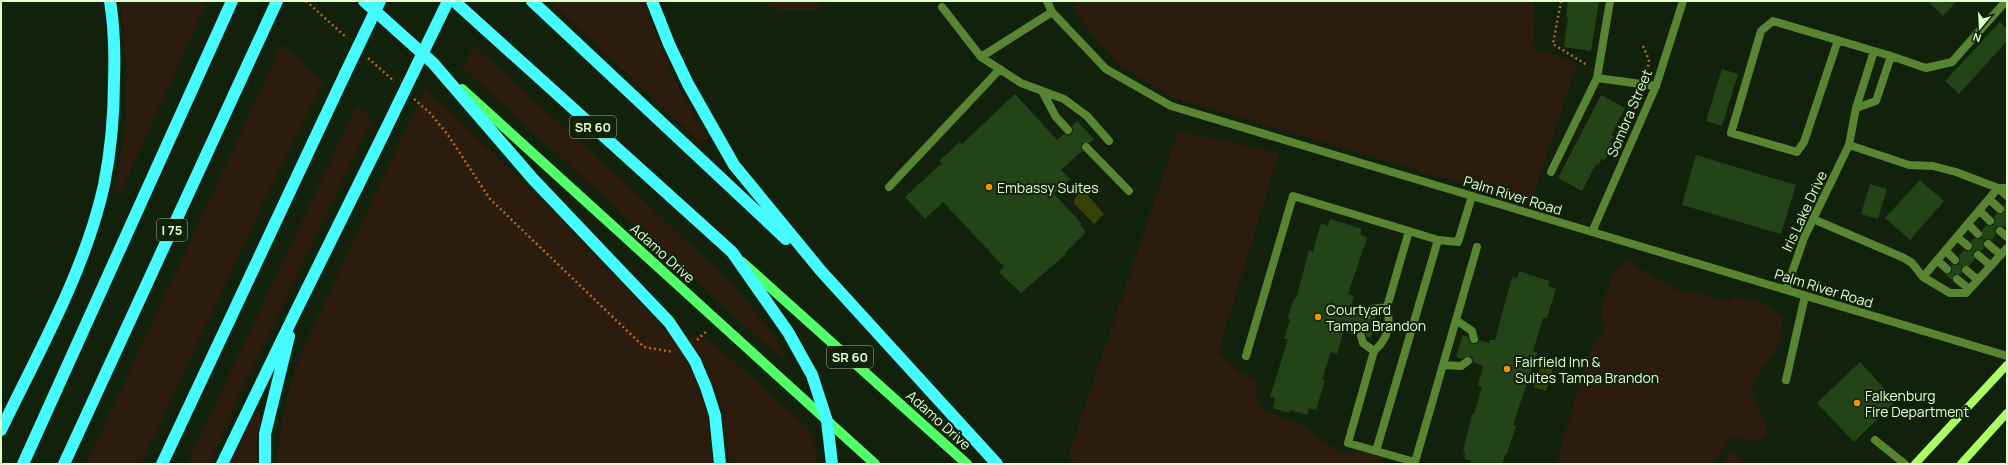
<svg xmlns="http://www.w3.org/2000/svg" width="2008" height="465" font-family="Manrope,sans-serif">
<rect width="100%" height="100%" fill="#12210b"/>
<path fill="#2c1c0e" d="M120 1H207L121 192 114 190C129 131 129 62 120 1Z
M549 1H643L673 77 708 139 701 143Z
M761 1H818L820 10H779Z
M1072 1H1534L1533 49 1577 63 1530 204 1174 98 1119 65 1082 22Z
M282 44 323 83 264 202 141 464H86Z
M474 46 620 178 734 287 761 318 777 341 790 364 754 334 462 67Z
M425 88C482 141 537 197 592 252 614 275 636 297 656 321 667 332 679 345 686 359 703 390 711 429 712 464H276L285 403 299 357Z
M357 105 372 120 239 396 210 464H187Z
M1178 131 1279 153 1218 352 1236 370 1257 381 1254 394 1264 411 1302 425 1342 454 1377 450 1384 464H1075L1068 457Z
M1628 261 1676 290 1704 294 1728 302 1736 296 1760 302 1781 316C1785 356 1765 357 1751 389L1759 411 1767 427 1765 438 1755 440 1730 438 1713 464H1556L1588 356 1604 328 1601 307 1615 270Z
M701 333 811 430 816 447 817 464H729C726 413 717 381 688 338Z
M255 411 262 415 257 441V464H228Z
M1731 450 1747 464H1722Z"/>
<path fill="#384105" d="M1083 190 1104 214 1094 224 1074 203 1075 198Z
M1542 361 1554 365 1546 391 1534 387Z"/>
<path fill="#234416" d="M1568 1H1599L1591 51 1564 47 1568 17H1566Z
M1928 1H1957L1943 16Z
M2000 22 2007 29V41L1959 94 1945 81Z
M1722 69 1738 74 1722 126 1706 121Z
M1015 94 1057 140 1064 134 1069 135 1072 134 1073 129 1072 126 1077 121 1094 139 1090 143H1082L1081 146 1082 151 1061 170 1070 179 1054 194 1082 224 1080 225 1086 232 1065 253 1066 254 1021 293 999 272 1004 267 943 202 925 219 905 197 942 163 939 161 960 142 962 144Z
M1601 95 1625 108 1611 135 1614 136 1610 142 1614 144 1605 160 1602 159 1598 165 1596 164 1582 191 1558 178Z
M1696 155 1796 185 1781 234 1682 205Z
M1920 180 1944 201 1910 240 1885 218Z
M1870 184 1887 189 1878 219 1861 214Z
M2007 202V223L2004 227 2001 226 1996 227 1995 230 1996 235 1992 240 1989 239 1984 240 1983 243 1984 248 1982 251 1979 250 1974 251 1973 254 1975 259 1969 266H1962L1961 269 1962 274H1955L1952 280 1944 273 1949 274 1952 271 1951 264 1956 265 1959 264 1960 259 1959 256 1964 250 1968 251 1972 250 1973 246 1971 242 1975 238 1979 239 1982 238V230L1986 225 1991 226 1994 225 1995 220 1994 217 1997 213 2001 214 2004 212V205Z
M1330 219 1362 229 1360 234 1367 238 1348 294 1354 296 1350 311 1362 314 1366 320 1373 317H1376L1371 338 1367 337 1365 332 1362 331 1357 332 1356 335 1343 332 1337 354 1331 352 1322 379 1325 380 1316 410 1309 408 1307 415 1290 410 1289 413 1273 408 1275 398 1270 397 1288 339H1284L1290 320 1288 318 1294 298 1296 299 1309 250 1313 252 1321 223 1328 226Z
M1519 271 1549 281 1548 286 1556 289 1547 318H1543L1533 351 1537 353 1513 425 1516 426 1507 454 1505 455 1502 464H1470L1471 461 1464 458 1466 454 1463 452 1472 414H1474L1482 387 1478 385 1483 366 1473 362V358L1470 356 1462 359 1456 357 1463 335 1468 337 1470 343 1473 344 1478 343 1479 340 1489 343 1490 340H1495L1512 277 1517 278Z
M1860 362 1896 401 1854 442 1817 403Z"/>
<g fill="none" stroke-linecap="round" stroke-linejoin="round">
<path stroke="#bb6623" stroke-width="2.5" stroke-dasharray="2 3" stroke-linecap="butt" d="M306 1 347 38
M1561 1 1553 44 1587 65
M1643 46 1649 60 1648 68
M368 58 394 81
M414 99 430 113 448 135 490 199 644 347 673 352
M697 340 708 330"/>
<path stroke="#588532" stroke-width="8" d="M942 7 981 57 1021 83 1064 99 1087 116 1109 141
M1838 40 1804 142 1797 152 1731 133 1761 31 1773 21 1891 56 1926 68 1952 62 2006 1
M1874 51 1856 108 1849 145 1909 165 1933 166 1956 172 1998 188 2007 196
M981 57 1052 12
M1597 78 1656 86
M1042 91 1056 117 1068 130
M1856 108 1876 101 1891 56
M1086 147 1129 191
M1551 172 1597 78 1610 1
M889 187 1000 69
M1989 199 2000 209
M1979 210 1990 221
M1813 219 1904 258 1912 263 1923 277 1950 293H1966L2007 248
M1968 224 1978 234
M2000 231 2007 237
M1957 237 1968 246
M1438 240 1409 231 1387 307C1391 325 1388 339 1374 351L1348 443 1376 451 1438 240 1458 242 1472 196
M1988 244 2001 255
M1946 251 1955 260
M1978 255 1991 266
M1937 260 1947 269
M1966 270 1978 280
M1923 277 1998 188H2007
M1957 279 1969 289
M1367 315 1372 309 1387 307
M1456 320 1472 331 1474 339
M1361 336 1363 343 1374 351
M1246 356 1293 196 1409 231
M1443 365 1461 366 1468 361
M1786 380 1805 296
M1875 440 1905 464
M1376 451 1415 462 1477 247"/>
<path stroke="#588532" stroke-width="8" d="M1047 1 1052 12 1106 69 1171 106 2007 356
M1592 232 1656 86 1683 1
M1786 290 1804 238 1849 145"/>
<path stroke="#acff62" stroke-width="8" d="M1915 464 2007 365
M1961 464 2007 413"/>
<path stroke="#52ff69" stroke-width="10" d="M462 89 875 464
M742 262 967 464"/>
<path stroke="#46fbff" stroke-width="12" d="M364 1 433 63 533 179 669 322 695 361 706 387 715 415 720 464
M454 1 732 252 788 332 812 375 827 421 832 464
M532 1 786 239
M652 1 669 44 688 84 734 165 821 271 997 464
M1 430C39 351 85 271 104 185 111 150 114 115 114 80 115 54 114 26 110 1
M23 464 232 1
M64 464 277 1
M162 464 345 74
M222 464 295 313 384 133
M265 464V434L289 336"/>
<path stroke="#46fbff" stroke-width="12" d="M345 74 380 1
M384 133 448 1"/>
</g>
<g fill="#f69400" stroke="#12210b" stroke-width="1.5">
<circle cx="989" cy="187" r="4"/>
<circle cx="1318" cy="317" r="4"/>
<circle cx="1507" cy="369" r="4"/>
<circle cx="1857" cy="403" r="4"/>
</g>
<g text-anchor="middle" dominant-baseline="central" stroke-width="4" stroke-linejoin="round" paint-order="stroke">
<g fill="#12210b" stroke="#a2bc91" stroke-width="1">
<rect x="570" y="116" width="46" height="22" rx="3"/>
<rect x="157" y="219" width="30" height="22" rx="3"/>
<rect x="827" y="346" width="46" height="22" rx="3"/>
</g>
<g font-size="13" font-weight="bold" fill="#dfffcb">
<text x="593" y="127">SR 60</text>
<text x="172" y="230">I 75</text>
<text x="850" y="357">SR 60</text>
</g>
<g font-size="14" fill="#dfffcb" stroke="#12210b">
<text transform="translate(1629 113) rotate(-67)">Sombra Street</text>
<text transform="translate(1513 195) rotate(17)">Palm River Road</text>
<text transform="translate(1804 211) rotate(-65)">Iris Lake Drive</text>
<text transform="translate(663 253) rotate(42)">Adamo Drive</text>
<text transform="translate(1824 288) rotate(17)">Palm River Road</text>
<text transform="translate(939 420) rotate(42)">Adamo Drive</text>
</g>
<g font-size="14" fill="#dfffcb" stroke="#12210b" text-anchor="start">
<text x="997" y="187">Embassy Suites</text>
<text x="1326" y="309">Courtyard<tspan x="1326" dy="16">Tampa Brandon</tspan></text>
<text x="1515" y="361">Fairfield Inn &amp;<tspan x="1515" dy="16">Suites Tampa Brandon</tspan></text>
<text x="1865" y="395">Falkenburg<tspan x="1865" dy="16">Fire Department</tspan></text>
</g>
</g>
<rect width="2008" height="465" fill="none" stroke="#dfffcb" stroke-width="4"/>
<g transform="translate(1980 28) rotate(198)" stroke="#12210b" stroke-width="3" paint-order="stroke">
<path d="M0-3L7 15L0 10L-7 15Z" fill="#dfffcb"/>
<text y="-6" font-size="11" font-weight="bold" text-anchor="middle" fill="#dfffcb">N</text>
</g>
</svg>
